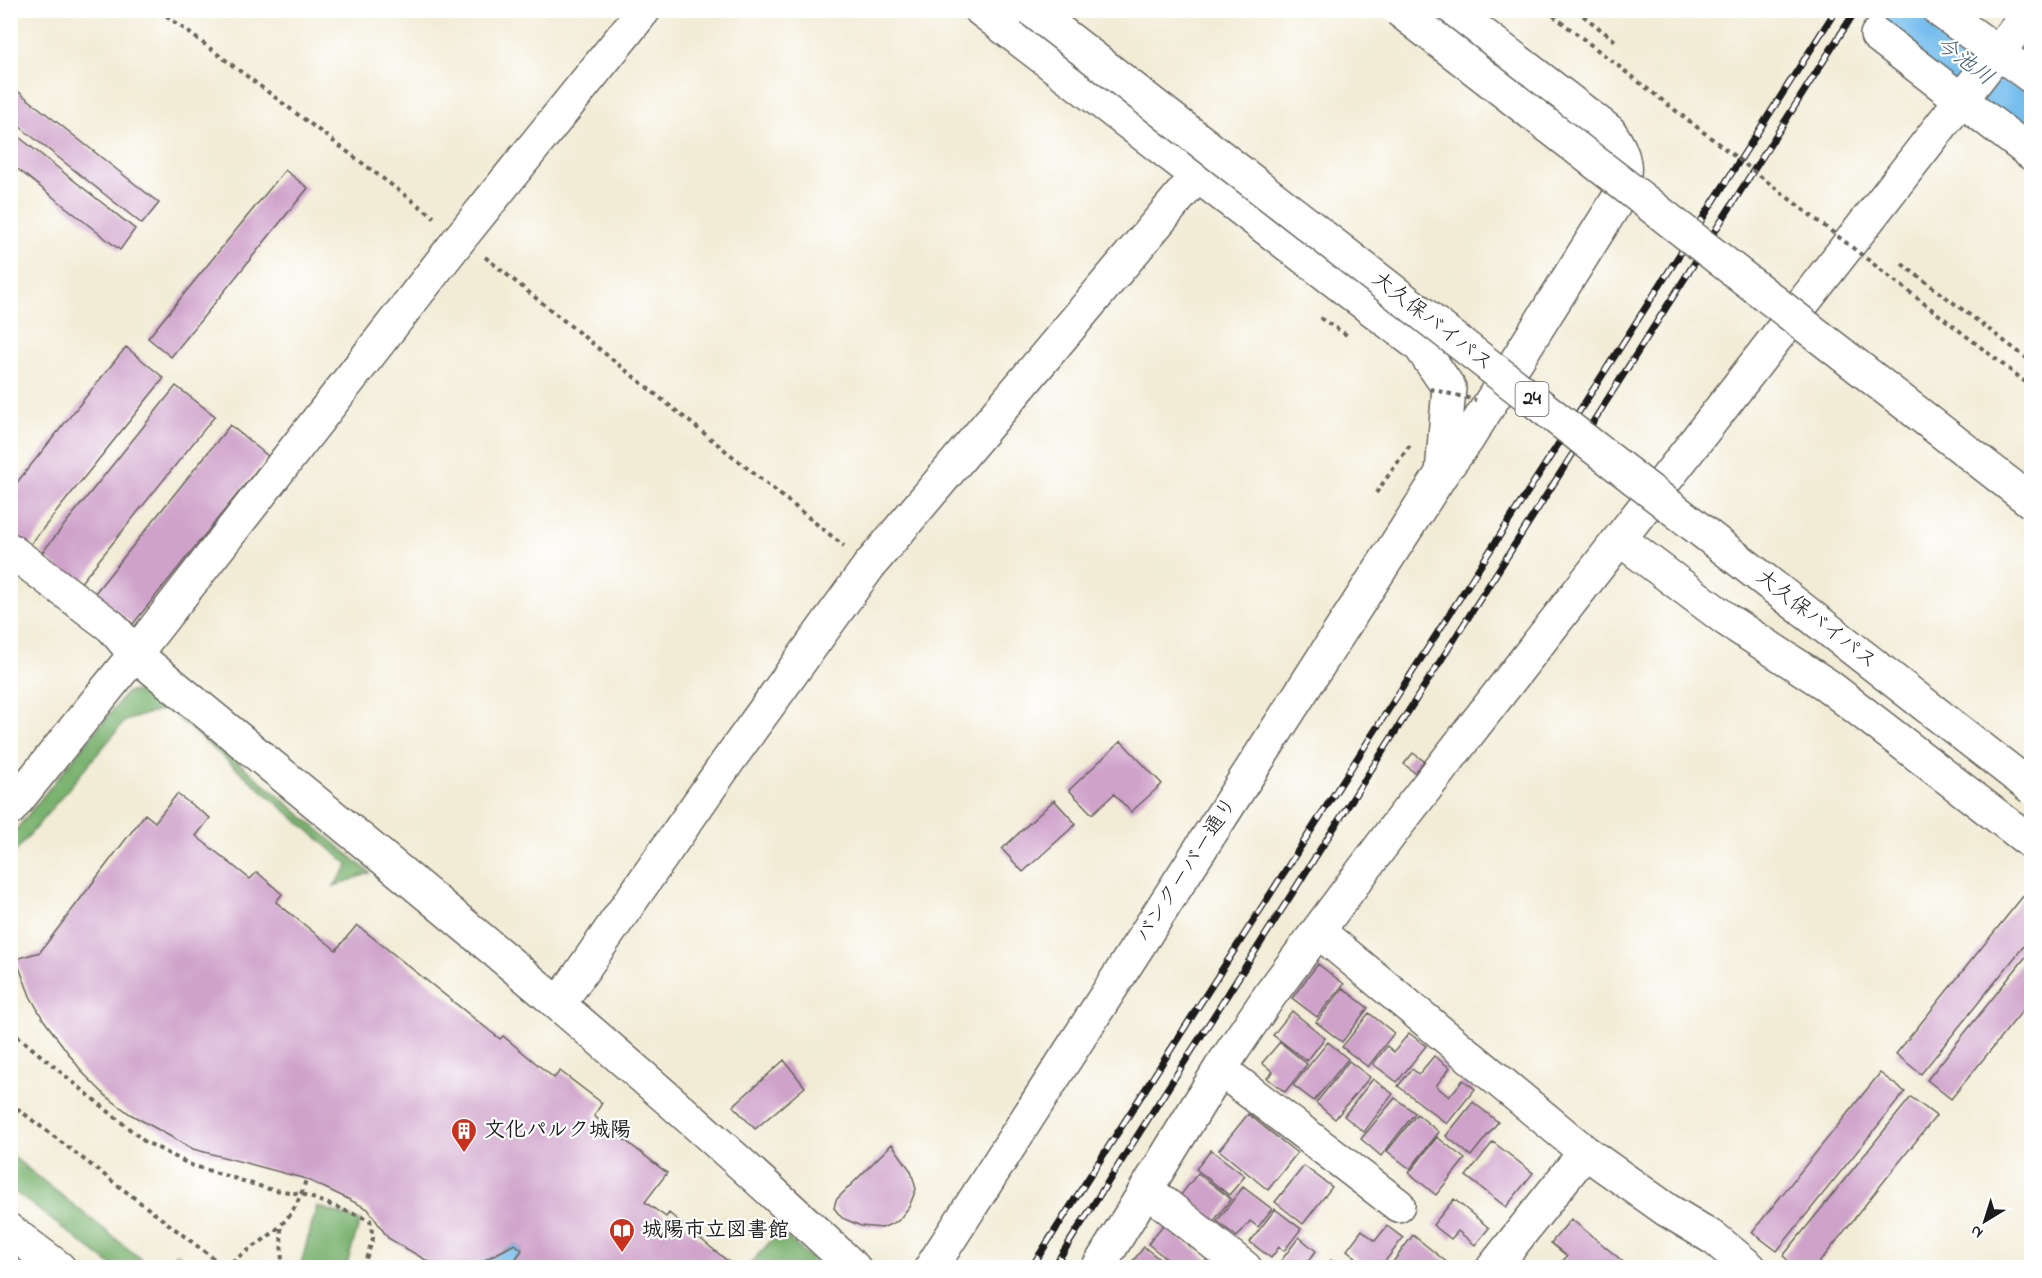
<svg xmlns="http://www.w3.org/2000/svg" width="2042" height="1278" font-family="'Indie Flower','Klee One',sans-serif">
<rect width="100%" height="100%" fill="#fff"/>
<filter id="ink" filterUnits="userSpaceOnUse"><feTurbulence type="fractalNoise" baseFrequency=".0167" numOctaves="2"/><feDisplacementMap in="SourceGraphic" scale="12" xChannelSelector="R" yChannelSelector="G"/><feConvolveMatrix kernelMatrix="1 2 1 2 8 2 1 2 1" color-interpolation-filters="sRGB"/></filter>
<filter id="wash" filterUnits="userSpaceOnUse"><feTurbulence type="fractalNoise" baseFrequency=".008" numOctaves="4" result="noise"/><feDisplacementMap in="SourceGraphic" scale="24" xChannelSelector="R" yChannelSelector="G"/><feGaussianBlur stdDeviation="1.35" result="paint"/><feColorMatrix in="noise" values="0 0 0 0 0 0 0 0 0 0 0 0 0 0 0 0 0 1.4 0 .05"/><feComposite in="paint" operator="in"/></filter>
<g filter="url(#wash)">
<rect width="100%" height="100%" fill="#f2ecd6"/>
<path fill="#7ab26f" stroke="#4b6746" stroke-width="1.5" d="M152 690 370 873 334 886 349 865 166 708 125 721 11 857V836L127 692Z
M11 1155 151 1267H114L11 1189Z
M317 1206 360 1221 346 1267H300Z
M780 1231 821 1267H747Z
M177 1253 198 1267H163Z"/>
<path fill="#75bded" stroke="#486c84" stroke-width="1.5" d="M515 1244 522 1250 509 1267 404 1268 406 1260C452 1265 475 1272 515 1244Z"/>
<g fill="none" stroke-linecap="round" stroke-linejoin="round">
<path stroke="#75bded" stroke-width="58" d="M1897 10 2032 114"/>
</g>
<g id="blocks">
<path fill="#cfa2ca" d="M10 85 159 203 142 224 10 119Z
M10 130 135 229 120 250 10 163Z
M285 170 308 188 171 357 148 338Z
M126 347 164 378 29 546 10 531V491Z
M176 386 215 416 79 585 41 554Z
M230 425 268 456 133 624 95 593Z
M1121 741 1162 784 1131 812 1114 794 1092 814 1069 790Z
M1413 753 1424 761 1415 773 1404 764Z
M177 794 210 818 196 836 250 879 257 872 282 894 276 902 336 950 357 925 500 1039 503 1036 554 1078 560 1071 602 1103 594 1116 667 1173 645 1202 666 1217 669 1213 736 1268H509L522 1250 515 1244 479 1263 448 1266 429 1262 388 1238 368 1209 346 1198 306 1179 193 1149 130 1114 106 1096 83 1073 43 1019 30 996 16 959 40 952 145 814 155 822Z
M1054 800 1076 824 1023 872 1002 849Z
M2024 895 2032 900V936L1921 1074 1896 1054Z
M2032 949V999L1951 1099 1927 1080Z
M1318 964 1344 984 1317 1017 1292 998Z
M1343 988 1368 1008 1342 1042 1316 1022Z
M1292 1011 1325 1038 1307 1061 1273 1035Z
M1369 1013 1394 1033 1368 1067 1342 1047Z
M1409 1033 1426 1046 1397 1082 1373 1064 1387 1046 1394 1052Z
M1280 1042 1307 1064 1285 1092 1267 1078 1273 1072 1262 1063Z
M1328 1042 1348 1059 1314 1101 1293 1085Z
M1434 1056 1450 1068 1436 1086 1449 1097 1463 1080 1475 1089 1447 1124 1398 1086 1412 1069 1419 1074Z
M784 1060 805 1087 755 1129 733 1106Z
M1349 1061 1370 1077 1335 1119 1316 1103Z
M1880 1073 1905 1092 1777 1251 1752 1232Z
M1373 1079 1393 1094 1364 1132 1344 1116Z
M1911 1097 1936 1116 1815 1268H1797L1783 1256Z
M1395 1098 1415 1113 1381 1156 1361 1139Z
M1473 1102 1498 1122 1471 1156 1446 1136Z
M1248 1114 1297 1153 1268 1190 1219 1150Z
M1417 1114 1439 1132 1410 1169 1387 1151Z
M1437 1137 1465 1159 1436 1195 1409 1173Z
M1493 1142 1533 1173 1506 1207 1466 1176Z
M892 1144 911 1171 916 1189 909 1207 898 1221 882 1228 861 1226 842 1218 834 1208 836 1200Z
M1211 1150 1245 1176 1229 1195 1196 1169Z
M1304 1166 1332 1187 1303 1224 1275 1202Z
M1198 1173 1231 1199 1213 1222 1180 1196Z
M1243 1187 1272 1209 1258 1227 1250 1221 1237 1237 1217 1221Z
M1454 1199 1489 1228 1475 1245 1458 1231 1451 1239 1433 1225Z
M1275 1209 1301 1229 1284 1251 1279 1247 1271 1258 1250 1242Z
M1571 1219 1631 1268H1565L1560 1264 1567 1256 1551 1243Z
M1163 1225 1207 1259 1201 1268H1178L1148 1244Z
M1387 1226 1403 1238 1380 1268H1369L1347 1250 1362 1230 1375 1241Z
M1413 1235 1454 1268H1400L1393 1262Z
M1299 1237 1316 1251 1303 1268H1279L1277 1266Z
M1144 1247 1171 1268H1131L1129 1266Z
M1331 1260 1341 1268H1325Z"/>
</g>
</g>
<g filter="url(#ink)">
<use href="#blocks" fill-opacity="0" stroke="#67655d" stroke-width="1.5"/>
<g fill="none" stroke-linecap="round" stroke-linejoin="round">
<defs>
<path id="minor" d="M981 10 1420 346 1449 388 1442 473
M1939 10 2032 77
M1877 35 2032 154
M1621 540 1727 620 1827 685 2032 843
M10 550 112 627 135 654 461 237 644 10
M10 809 135 654C378 854 625 1051 854 1268
M1318 931 1585 1152 1667 1210 1715 1239 1750 1268
M559 1004 728 761 869 566 1196 177
M1220 1069 1398 1205
M1146 1189 1245 1268
M10 1231 59 1268
M931 1268 1442 473 1467 440 1618 199C1629 170 1626 155 1609 131L1451 10
M1098 1268 1220 1069 1270 995 1397 825 2031 10
M1493 1268 1585 1152"/>
</defs>
<use href="#minor" stroke="#67655d" stroke-width="36"/>
<path stroke="#67655d" stroke-width="4" stroke-dasharray="4.5 4.5" stroke-linecap="butt" d="M159 10 434 217
M1576 10 1618 43
M485 257 844 546
M1902 264 2032 362
M1320 318 1350 337
M1376 493 1410 445
M10 1030 144 1141 191 1165 269 1189 302 1194 370 1220 373 1238 363 1268
M10 1103 226 1268
M281 1228 282 1268
M224 1267C262 1239 293 1229 306 1179"/>
<use href="#minor" stroke="#fff" stroke-width="33"/>
<defs>
<path id="rail" d="M1031 1268 1836 10
M1053 1268 1856 10"/>
</defs>
<use href="#rail" stroke="#1c1c1c" stroke-width="7"/>
<use href="#rail" stroke="#fff" stroke-width="4.5" stroke-dasharray="14" stroke-linecap="butt"/>
<defs>
<path id="highway-bridge" d="M1032 10 2032 788
M1399 10 2032 502"/>
</defs>
<use href="#highway-bridge" stroke="#67655d" stroke-width="36" stroke-linecap="butt"/>
<path stroke="#67655d" stroke-width="4" stroke-dasharray="4.5 4.5" stroke-linecap="butt" d="M1546 10 2032 387
M1430 389 1476 400"/>
<use href="#highway-bridge" stroke="#fff" stroke-width="33"/>
</g>
</g>
<defs>
<symbol id="building-pin" viewBox="-11 -11 22 30"><path d="M0 17L-7.5 6A9.5 9.5 0 1 1 7.5 6Z" fill="#c8321e" stroke="#fff"/><path d="M-4-6H4V6H1V3H-1V6H-4ZM-2.5-4.3h1.7v1.8h-1.7ZM.8-4.3h1.7v1.8H.8ZM-2.5-1h1.7V.8h-1.7ZM.8-1h1.7V.8H.8Z" fill="#fff"/></symbol>
<symbol id="library-pin" viewBox="-11 -11 22 30"><path d="M0 17L-7.5 6A9.5 9.5 0 1 1 7.5 6Z" fill="#c8321e" stroke="#fff"/><path d="M-6-4Q-3-5.5-.7-3.5V5Q-3 3-6 4ZM6-4Q3-5.5 .7-3.5V5Q3 3 6 4Z" fill="#fff"/></symbol>
</defs>
<g fill-rule="evenodd">
<use href="#building-pin" x="449" y="1116" width="30" height="40"/>
<use href="#library-pin" x="607" y="1216" width="30" height="40"/>
</g>
<g text-anchor="middle" dominant-baseline="central" stroke-width="4.5" stroke-linejoin="round" paint-order="stroke">
<rect fill="#fff" stroke="#606060" stroke-width="1.5" x="1515.5" y="382" width="33" height="34" rx="4.5"/>
<g font-size="20" font-weight="bold" fill="#1c1c1c">
<text x="1532" y="399">24</text>
</g>
<g font-size="21" fill="#1c1c1c" stroke="#fff">
<text transform="translate(1432 322) rotate(38)">大久保バイパス</text>
<text transform="translate(1816 620) rotate(38)">大久保バイパス</text>
<text transform="translate(1187 870) rotate(-57)">バンクーバー通り</text>
</g>
<g font-size="21" font-weight="bold" fill="#1c1c1c" stroke="#fff" text-anchor="start">
<text x="484" y="1131">文化パルク城陽</text>
<text x="642" y="1231">城陽市立図書館</text>
</g>
<g font-size="22" font-style="italic" fill="#405c70" stroke="#fff">
<text transform="translate(1964 62) rotate(37)">今池川</text>
</g>
</g>
<rect width="2042" height="1278" fill="none" stroke="#fff" stroke-width="36"/>
<g transform="translate(1985 1221) rotate(218)" stroke="#ffffff" stroke-width="4.5" paint-order="stroke">
<path d="M0-4.5L10 22L0 15L-10 22Z" fill="#1c1c1c"/>
<text y="-9" font-size="16" font-weight="bold" text-anchor="middle" fill="#1c1c1c">N</text>
</g>
</svg>
